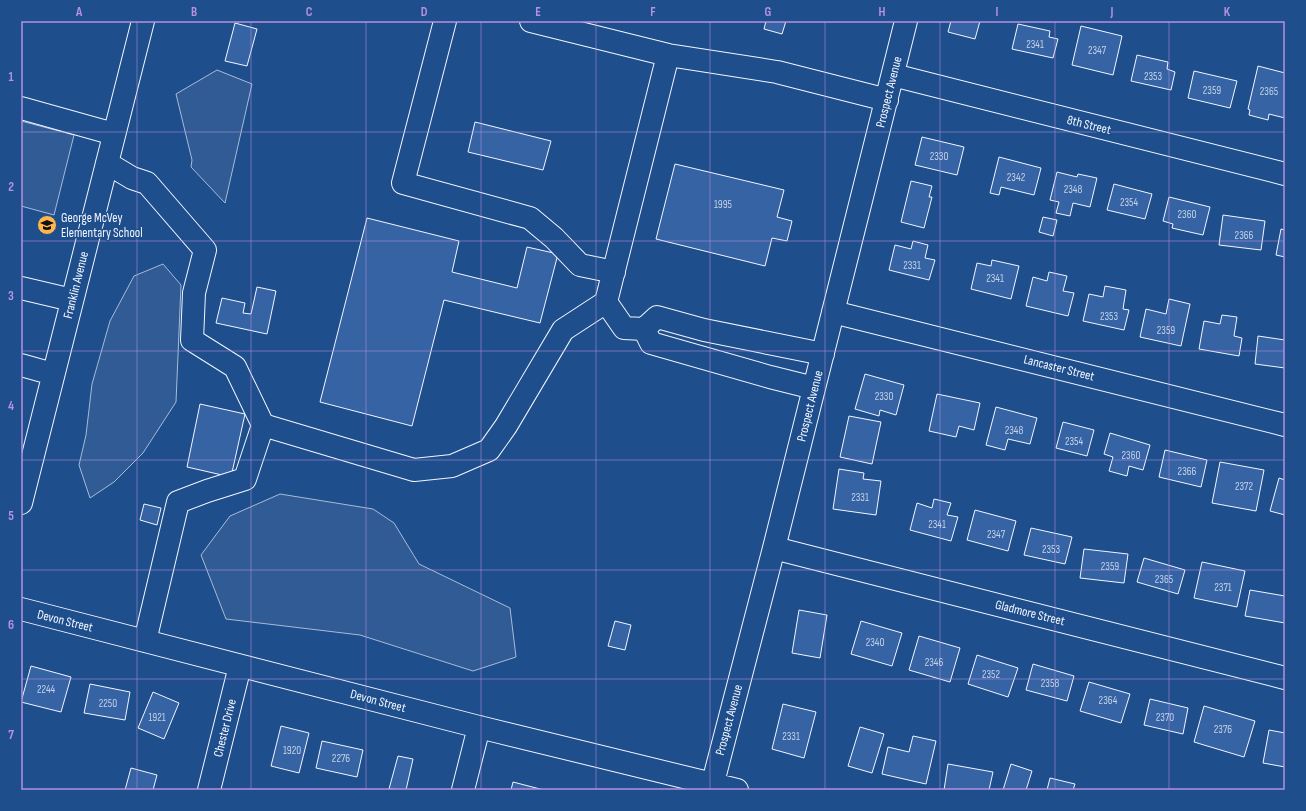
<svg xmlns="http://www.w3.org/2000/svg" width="1306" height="811" font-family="'Sofia Sans Condensed',sans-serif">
<rect width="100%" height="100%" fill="#1f4e8c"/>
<path fill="#305b95" stroke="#a8bbd7" d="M217 70 252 84 225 203 191 167 192 160 176 94Z
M21 121 74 135 54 215 21 206Z
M163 264 181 285 176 402 143 453 114 482 90 498 79 465 86 435 92 384 110 321 134 276Z
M280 494 373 509 394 523 419 564 510 608 516 657 473 671 360 635 226 619 201 555 230 516Z"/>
<path fill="#3563a3" stroke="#f2f6ff" d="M766 21H786L782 34 764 29Z
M951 21H980L975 39 948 32Z
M235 23 257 29 247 66 225 61Z
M1018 24 1050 31 1049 37 1058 39 1053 58 1012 49Z
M1081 26 1122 36 1113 75 1072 65Z
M1137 55 1168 62 1167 69 1175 72 1171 90 1131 81Z
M1258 66 1285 73V118L1269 114 1268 120 1249 115 1250 110 1248 109Z
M1194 71 1237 81 1230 108 1188 98Z
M475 122 551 141 543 170 468 152Z
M922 137 964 147 957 175 915 165Z
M999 157 1041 168 1034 195 1001 187 999 195 990 193Z
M675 164 784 190 777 217 792 221 787 241 772 238 765 266 656 239Z
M1057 172 1077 177 1078 174 1097 178 1090 207 1073 203 1070 216 1056 213 1059 202 1050 200Z
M911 181 932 186 929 197H932L924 228 901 222Z
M1114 184 1152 194 1145 219 1107 210Z
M1169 197 1210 207 1203 235 1172 228 1173 224 1163 221Z
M1223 215 1265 221 1261 250 1219 245Z
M1043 217 1057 220 1053 236 1039 232Z
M367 218 459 241 452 272 517 288 527 247 558 254 540 323 444 300 412 426 320 402Z
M1281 229 1285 230V257L1276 255Z
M913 241 928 245 925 258 935 260 929 280 889 270 895 245 911 249Z
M992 260 1019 266 1011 299 971 289 977 263 991 266Z
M1049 272 1067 276 1063 291 1074 293 1068 316 1026 306 1033 277 1047 281Z
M1105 286 1126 290 1123 309 1129 310 1124 330 1083 321 1089 294 1103 297Z
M257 287 276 291 267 334 216 323 222 298 245 303 243 313 251 314Z
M1169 299 1190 304 1181 346 1140 337 1146 309 1166 314Z
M1222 315 1237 317 1234 336 1242 338 1239 356 1199 349 1204 321 1220 324Z
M1258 336 1285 340V368L1255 364Z
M865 374 904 385 896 415 880 410 879 416 855 409Z
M937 394 980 403 974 430 959 426 956 437 929 431Z
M200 404 245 414 231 477 187 467Z
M996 407 1037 418 1030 444 1008 439 1005 450 986 445Z
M849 416 881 422 872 464 840 457Z
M1063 422 1094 430 1087 456 1056 448Z
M1110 433 1150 445 1143 470 1129 466 1127 476 1109 471 1113 457 1104 454Z
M1165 450 1207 460 1201 487 1159 477Z
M1220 462 1264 470 1256 511 1212 503Z
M839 469 864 473 863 479 881 481 876 515 833 509Z
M1279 478 1285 480V515L1270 511Z
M934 499 951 503 947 515 958 517 951 541 910 530 917 503 932 508Z
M144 504 161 508 157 525 140 520Z
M975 510 1016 521 1008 551 967 540Z
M1031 528 1072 537 1065 564 1024 555Z
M1084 549 1128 554 1124 583 1080 578Z
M1144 558 1185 570 1178 594 1137 582Z
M1202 562 1245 571 1237 607 1194 598Z
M1250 590 1285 596V623L1245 616Z
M799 610 827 615 820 658 792 653Z
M615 621 631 625 625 650 608 646Z
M861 621 902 633 892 666 851 654Z
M919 636 960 648 950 682 909 670Z
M977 655 1018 668 1008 697 968 684Z
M1033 664 1074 676 1067 701 1026 690Z
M31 666 71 677 61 712 21 702Z
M1089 682 1130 694 1121 723 1080 711Z
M90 684 130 692 125 720 84 713Z
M153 692 179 703 164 739 138 728Z
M1150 699 1188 708 1183 734 1144 725Z
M783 704 816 712 804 758 772 749Z
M1204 706 1255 721 1244 757 1194 742Z
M281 726 309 733 299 773 271 766Z
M860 727 884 734 872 773 848 766Z
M1269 730 1285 733V767L1263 763Z
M913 736 936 741 926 784 882 774 888 747 909 752Z
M322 741 363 750 357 777 316 768Z
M398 756 413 759 406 790 389 789Z
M948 764 993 772 989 790H944Z
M1011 764 1032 771 1026 790H1003Z
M131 768 157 775 153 790H125Z
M1050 778 1075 784 1073 790H1047Z
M513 782 544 790H511Z"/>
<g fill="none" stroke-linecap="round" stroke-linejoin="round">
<defs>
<path id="minor" d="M445 21 403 183 530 218 554 238 580 265 614 272
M531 21 668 55
M893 75 1285 174
M21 108 114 134
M107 163 132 178 147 183 205 250 194 293 192 340 235 367 263 425 414 470 452 466 489 450 506 426 563 330 606 302
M21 288 72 300
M833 312 1285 425
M644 329 651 343 770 377 814 388
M823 354 704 330 657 317 644 329 624 328 606 302 668 55 777 72 887 100
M21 365 53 374
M21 503 143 21
M774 548 1285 678
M21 609 479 727 737 790
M145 641 178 502 207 491 245 479 263 425
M209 790 240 666
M463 790 479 727
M711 790 774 548 906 21"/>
</defs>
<use href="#minor" stroke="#f2f6ff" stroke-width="24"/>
<use href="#minor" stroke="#1f4e8c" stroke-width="22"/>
</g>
<path fill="none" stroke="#b691df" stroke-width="1" stroke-opacity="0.55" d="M137 21V790M251 21V790M366 21V790M481 21V790M596 21V790M710 21V790M825 21V790M940 21V790M1055 21V790M1169 21V790M21 132H1285M21 241H1285M21 351H1285M21 460H1285M21 570H1285M21 679H1285"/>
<defs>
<symbol id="school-disc" viewBox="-11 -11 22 22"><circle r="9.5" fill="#ffb74d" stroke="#1f4e8c"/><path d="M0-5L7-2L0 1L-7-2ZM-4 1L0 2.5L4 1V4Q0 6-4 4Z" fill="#111"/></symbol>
</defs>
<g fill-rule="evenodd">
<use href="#school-disc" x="36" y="214" width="22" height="22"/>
</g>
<g text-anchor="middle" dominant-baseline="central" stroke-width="3" stroke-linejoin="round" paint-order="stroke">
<g font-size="11" fill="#c3d1e8">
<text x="1035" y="44">2341</text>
<text x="1097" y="50">2347</text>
<text x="1153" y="76">2353</text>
<text x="1212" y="90">2359</text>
<text x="1269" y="91">2365</text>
<text x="939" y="156">2330</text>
<text x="1016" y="177">2342</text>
<text x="1073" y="189">2348</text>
<text x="1129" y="202">2354</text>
<text x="723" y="204">1995</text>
<text x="1187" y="214">2360</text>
<text x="1244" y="235">2366</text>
<text x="912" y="265">2331</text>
<text x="995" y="278">2341</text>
<text x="1109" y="316">2353</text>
<text x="1166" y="330">2359</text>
<text x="884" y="396">2330</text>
<text x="1014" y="430">2348</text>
<text x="1074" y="441">2354</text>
<text x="1131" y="455">2360</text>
<text x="1187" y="471">2366</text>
<text x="1244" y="486">2372</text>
<text x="860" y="497">2331</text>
<text x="937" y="524">2341</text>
<text x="996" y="534">2347</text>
<text x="1051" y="549">2353</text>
<text x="1110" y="566">2359</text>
<text x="1164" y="579">2365</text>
<text x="1223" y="587">2371</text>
<text x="875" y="642">2340</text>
<text x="934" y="662">2346</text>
<text x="991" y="674">2352</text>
<text x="1050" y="683">2358</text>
<text x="46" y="689">2244</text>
<text x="1108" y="700">2364</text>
<text x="108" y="703">2250</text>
<text x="157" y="717">1921</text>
<text x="1165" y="717">2370</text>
<text x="1223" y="729">2376</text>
<text x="791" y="736">2331</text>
<text x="292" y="750">1920</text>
<text x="341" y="758">2276</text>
</g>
<g font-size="13" fill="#f2f6ff" stroke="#1f4e8c">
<text transform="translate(889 92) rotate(-76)">Prospect Avenue</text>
<text transform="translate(1089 125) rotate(14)">8th Street</text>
<text transform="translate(76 285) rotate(-76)">Franklin Avenue</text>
<text transform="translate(1059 368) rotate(14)">Lancaster Street</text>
<text transform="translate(810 406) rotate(-76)">Prospect Avenue</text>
<text transform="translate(1030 613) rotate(14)">Gladmore Street</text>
<text transform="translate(65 621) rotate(14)">Devon Street</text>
<text transform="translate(378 701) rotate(15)">Devon Street</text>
<text transform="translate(729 720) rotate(-75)">Prospect Avenue</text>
<text transform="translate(225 728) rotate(-76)">Chester Drive</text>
</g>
<g font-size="13" fill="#f2f6ff" stroke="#1f4e8c" text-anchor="start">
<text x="61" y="218">George McVey<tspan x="61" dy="15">Elementary School</tspan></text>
</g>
</g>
<rect width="1306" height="811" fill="none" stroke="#1f4e8c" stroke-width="44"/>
<rect x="22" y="22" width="1262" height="767" fill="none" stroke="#b691df" stroke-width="1.5"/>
<g font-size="13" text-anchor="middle" font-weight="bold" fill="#b691df">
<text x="79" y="16">A</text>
<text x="194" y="16">B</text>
<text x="309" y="16">C</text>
<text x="424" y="16">D</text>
<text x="538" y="16">E</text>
<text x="653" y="16">F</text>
<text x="768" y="16">G</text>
<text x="882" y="16">H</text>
<text x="997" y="16">I</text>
<text x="1112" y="16">J</text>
<text x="1227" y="16">K</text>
<text x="11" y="81">1</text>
<text x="11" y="191">2</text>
<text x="11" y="300">3</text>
<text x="11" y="410">4</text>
<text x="11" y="520">5</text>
<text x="11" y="629">6</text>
<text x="11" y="739">7</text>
</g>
</svg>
